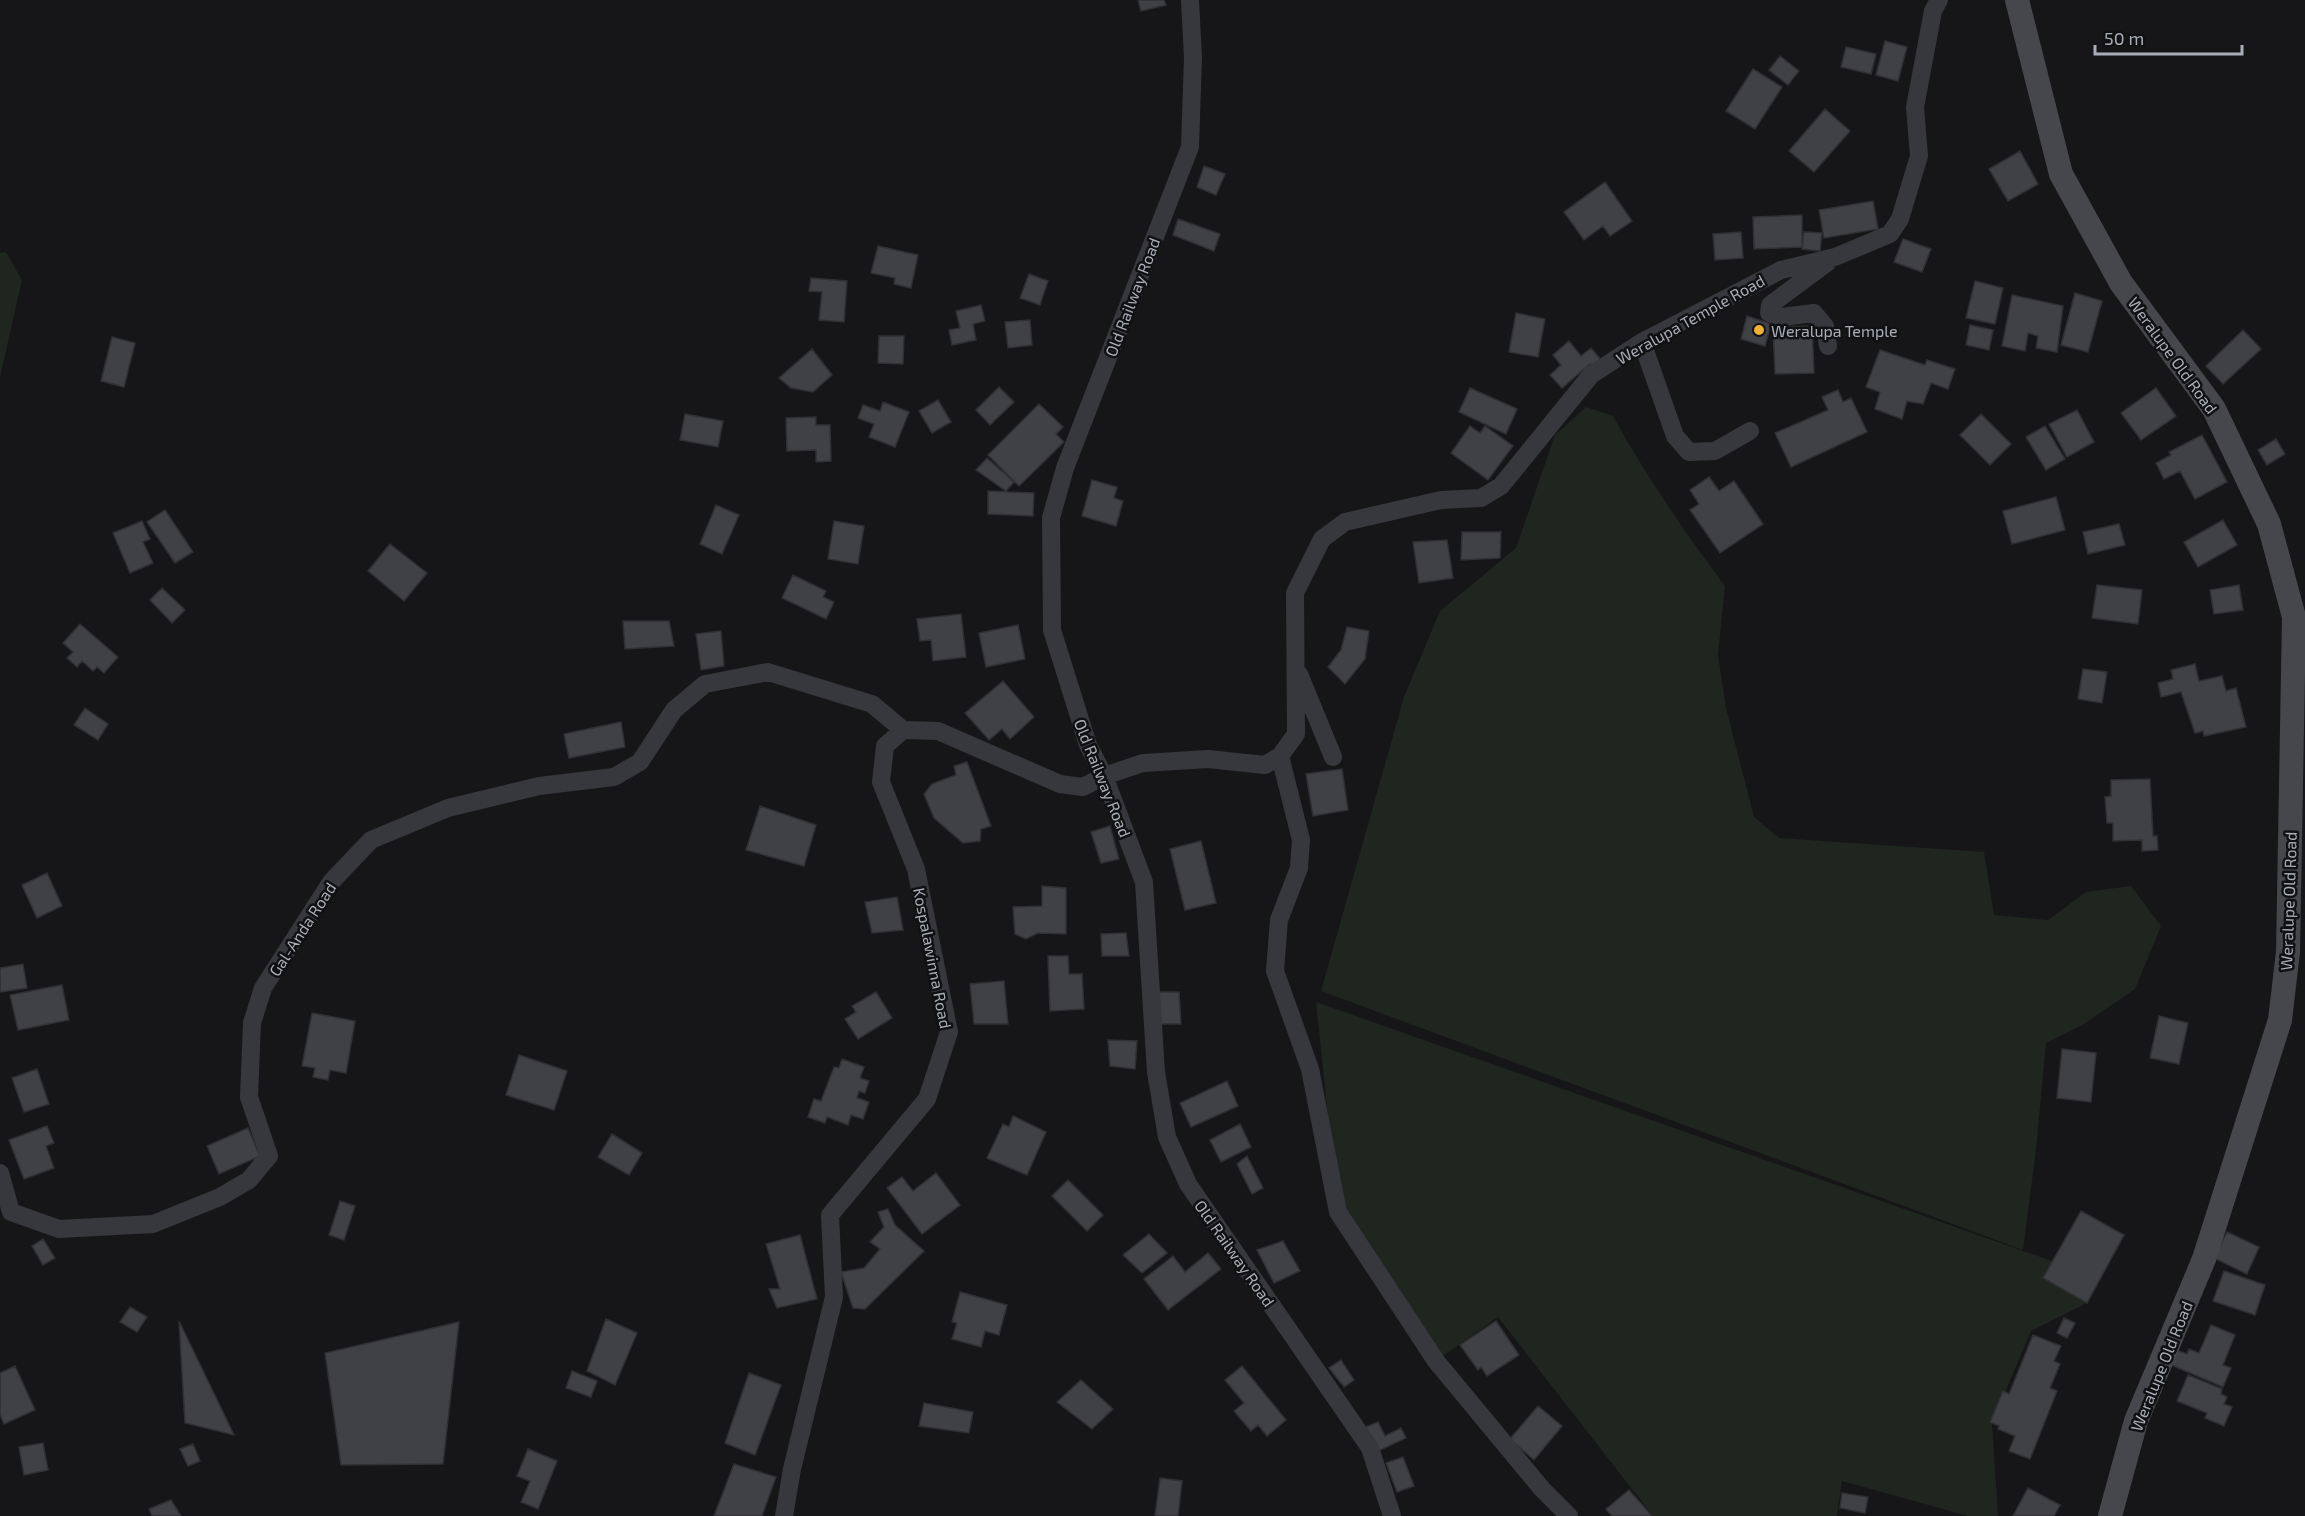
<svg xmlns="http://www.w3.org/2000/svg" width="2305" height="1516" font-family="'Exo 2',sans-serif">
<rect width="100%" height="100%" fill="#161618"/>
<path fill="#1e261f" d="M6 252 22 280 0 377V253Z
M1586 407 1613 416C1646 476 1684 531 1725 586L1718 655 1726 708 1754 817 1779 838 1984 852 1994 915 2048 920 2086 892 2131 886 2161 926 2135 989 2084 1024 2046 1043 2036 1150 2023 1250 1321 991 1404 697 1440 611 1516 548 1555 435Z
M1316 1002 2052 1261 2043 1278 2087 1303 2031 1331 1992 1423 1998 1516H1968L1842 1481 1837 1516H1653L1498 1317 1436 1361 1338 1212Z"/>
<path fill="#404145" stroke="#303034" stroke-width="1.5" d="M1138 0H1164L1166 5 1141 11Z
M1885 41 1907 47 1898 81 1876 75Z
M1846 47 1876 54 1871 74 1841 67Z
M1780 56 1799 71 1788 85 1769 70Z
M1753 69 1782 87 1755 129 1726 111Z
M1825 109 1850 131 1814 172 1789 151Z
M2020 151 2038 184 2008 201 1989 169Z
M1204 166 1225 174 1216 195 1197 187Z
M1605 182 1632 221 1610 236 1603 226 1584 240 1564 212Z
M1873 201 1878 229 1824 238 1819 210Z
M1802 215V247L1754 249 1753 217Z
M1178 219 1220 234 1214 251 1173 235Z
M1741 232 1743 258 1715 260 1713 234Z
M1804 232 1822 233 1820 251 1802 249Z
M1903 239 1931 249 1922 272 1894 262Z
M878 246 918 255 911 288 894 284 895 278 871 273Z
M1029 274 1048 281 1040 305 1020 298Z
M811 278 847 281 844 322 819 320 822 292 809 291Z
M1975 281 2003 288 1995 324 1966 318Z
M2075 293 2102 301 2088 352 2061 345Z
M2012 295 2063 306 2057 352 2036 348 2038 336 2028 333 2025 351 2002 346Z
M981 305 985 321 973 324 976 340 952 345 949 330 960 328 956 311Z
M1516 313 1545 319 1538 357 1509 352Z
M1747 316 1771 324 1765 346 1741 339Z
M1030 320 1032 345 1008 348 1005 322Z
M1970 325 1993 330 1989 350 1966 345Z
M1812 326 1814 373 1775 374 1773 327Z
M2243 330 2261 349 2223 384 2206 366Z
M879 336H904L903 364 878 363Z
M112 337 135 343 124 387 101 381Z
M1569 341 1581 356 1591 348 1601 360 1592 367 1590 364 1562 388 1550 375 1561 365 1553 355Z
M812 349 832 375 813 392 791 388 779 378Z
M1880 350 1925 365 1927 360 1955 369 1948 389 1931 383 1923 404 1907 401 1902 419 1875 409 1880 392 1866 387Z
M999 387 1014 402 990 425 976 410Z
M1470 388 1517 409 1506 434 1459 412Z
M2156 388 2176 416 2141 440 2121 413Z
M1838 390 1843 402 1851 398 1867 432 1791 467 1775 433 1828 410 1822 397Z
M938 400 951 422 932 433 919 411Z
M883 402 909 412 895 447 869 437 874 424 858 418 863 405 880 411Z
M1039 404 1063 427 1056 434 1064 442 1019 486 988 455Z
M2077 410 2094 442 2067 457 2049 424Z
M685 414 723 421 718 447 680 440Z
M1981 414 2011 444 1990 465 1960 435Z
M816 417V425H830L831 461 816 462V450L787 451 786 418Z
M1470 426 1480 433 1485 426 1513 446 1488 480 1451 453Z
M2045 426 2065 459 2046 470 2026 437Z
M2202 435 2227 482 2195 499 2180 471 2164 479 2156 463 2171 455 2169 452Z
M2276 439 2285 454 2267 465 2258 450Z
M987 458 1014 482 1006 491 976 470Z
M1709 477 1719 491 1734 481 1763 524 1720 553 1690 510 1699 504 1690 490Z
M1092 480 1117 487 1114 498 1123 501 1116 526 1082 516Z
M988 491 1034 493 1033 516 988 514Z
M2056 497 2065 530 2012 544 2003 511Z
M716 505 739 515 722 554 700 544Z
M165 510 193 552 175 563 147 522Z
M2223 520 2237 545 2198 567 2184 542Z
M142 521 150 539 143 542 153 563 130 573 113 533Z
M834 521 864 526 858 564 828 559Z
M2119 524 2125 545 2088 554 2083 532Z
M1462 532H1501L1500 558 1461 560Z
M1447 540 1453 578 1419 583 1413 542Z
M390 544 427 573 404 601 368 571Z
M793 575 826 591 823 597 834 602 826 619 782 598Z
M2097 585 2142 590 2138 624 2092 618Z
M2239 585 2243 610 2214 614 2210 590Z
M162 588 185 610 172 623 150 600Z
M961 614 966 657 933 661 931 640 920 641 917 619Z
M623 621H669L674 646 625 649Z
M80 624 118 657 104 673 97 667 93 671 82 661 77 667 67 658 73 652 63 643Z
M1018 625 1025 659 986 667 979 633Z
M1347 627 1369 631 1365 659 1345 684 1328 667 1341 650Z
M721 631 724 666 701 670 696 634Z
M2195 664 2199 681 2222 676 2226 691 2236 688 2246 727 2204 736 2203 731 2195 733 2181 692 2161 697 2158 683 2173 679 2171 670Z
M2083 669 2107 672 2102 703 2078 699Z
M1003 681 1034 717 1010 739 1002 729 989 740 965 713Z
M85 708 108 724 98 740 74 725Z
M621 722 625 747 569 758 564 734Z
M967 762 991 826 981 829 980 841 963 843 934 818 924 794 932 784 956 775 954 766Z
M1342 769 1348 810 1313 816 1306 774Z
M2150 779 2153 836H2157L2158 850 2142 851V840L2113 841V823H2107L2105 797 2111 796V780Z
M760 806 816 825 804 866 746 850Z
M1110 826 1119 859 1101 863 1091 832Z
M1201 841 1216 903 1185 910 1170 849Z
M47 873 62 906 37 918 22 885Z
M1042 886 1066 888V934L1038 933 1026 939 1015 934 1013 907 1042 906Z
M897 897 903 930 872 933 865 902Z
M1126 933 1129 956H1102L1101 934Z
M1048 956H1068L1069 974H1082L1084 1009 1050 1011Z
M23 964 27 988 0 992V968Z
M1004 981 1008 1024H974L970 984Z
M62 985 69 1020 18 1030 10 995Z
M876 992 892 1018 858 1039 845 1019 856 1012 852 1006Z
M1158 992H1179L1181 1024H1161Z
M312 1013 355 1021 346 1073 330 1070 328 1080 313 1077 315 1068 302 1066Z
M2159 1016 2188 1023 2179 1064 2150 1058Z
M1108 1040 1137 1041 1135 1069 1110 1066Z
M2062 1049 2096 1053 2091 1102 2057 1098Z
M519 1055 567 1071 554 1110 506 1095Z
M842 1059 864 1067 860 1078 869 1081 865 1093 859 1091 857 1098 869 1102 863 1119 851 1115 848 1125 827 1117 825 1123 808 1117 814 1099 821 1101 834 1067 839 1068Z
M37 1069 49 1104 24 1112 12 1078Z
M1227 1081 1238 1106 1191 1127 1180 1103Z
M1013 1116 1046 1132 1027 1175 987 1158 1003 1124 1009 1127Z
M1240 1124 1251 1147 1221 1162 1210 1140Z
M47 1126 54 1143 46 1146 54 1168 24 1179 9 1140Z
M248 1128 260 1156 219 1174 207 1146Z
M612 1134 642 1153 629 1175 598 1157Z
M1247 1156 1263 1188 1252 1194 1237 1164Z
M936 1173 960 1205 922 1234 887 1188 902 1177 913 1191Z
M1068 1180 1103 1215 1087 1231 1052 1196Z
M340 1201 355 1206 344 1240 329 1235Z
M888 1209 895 1225 924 1251 865 1309 853 1308 841 1272 864 1268 880 1249 870 1242 884 1227 878 1212Z
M2081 1211 2124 1235 2087 1303 2043 1278Z
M2227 1232 2259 1247 2247 1274 2214 1258Z
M1149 1234 1167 1253 1142 1273 1123 1255Z
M800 1235 817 1299 777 1308 769 1289H780L766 1244Z
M43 1239 55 1258 43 1265 32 1246Z
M1283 1241 1300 1271 1274 1283 1257 1250Z
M1208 1253 1221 1269 1168 1310 1144 1279 1173 1256 1185 1272Z
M2224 1271 2265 1285 2255 1315 2213 1301Z
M960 1292 1007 1305 999 1335 985 1331 981 1347 952 1339 957 1323 952 1322Z
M130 1307 147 1317 137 1332 120 1322Z
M2064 1318 2075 1323 2067 1338 2057 1333Z
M606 1319 637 1333 615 1385 587 1371Z
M179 1321 234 1435 185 1423Z
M1496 1321 1519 1355 1487 1376 1481 1367 1478 1370 1460 1345Z
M459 1322 443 1464 341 1465 325 1353Z
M2211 1325 2235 1335 2223 1365 2231 1368 2223 1387 2167 1363 2173 1349 2187 1354 2189 1349 2199 1353Z
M2033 1335 2061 1346 2054 1361 2060 1364 2050 1388 2057 1391 2030 1459 2009 1451 2015 1436 1998 1429 1999 1426 1990 1422 2003 1391 2009 1394Z
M1341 1360 1354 1380 1344 1387 1329 1368Z
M15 1366 35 1410 4 1424 0 1414V1373Z
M1242 1366 1286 1420 1267 1436 1258 1425 1251 1431 1234 1411 1244 1403 1225 1380Z
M572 1371 597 1381 591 1397 566 1388Z
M749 1373 781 1385 755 1455 725 1443Z
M2188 1375 2222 1389 2221 1394 2227 1397 2224 1404 2232 1407 2224 1426 2205 1418 2207 1413 2177 1401Z
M1081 1380 1113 1409 1092 1429 1057 1402Z
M924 1403 973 1412 969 1433 919 1426Z
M1538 1406 1562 1426 1534 1460 1510 1439Z
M1378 1422 1385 1436 1401 1428 1406 1438 1378 1451 1366 1427Z
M43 1443 48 1470 24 1475 19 1447Z
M193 1444 200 1461 188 1466 180 1449Z
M528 1449 557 1461 538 1509 521 1502 530 1481 517 1476Z
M1403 1457 1414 1486 1397 1492 1386 1463Z
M734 1464 776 1477 762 1516H714Z
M1160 1478 1182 1481 1178 1516H1155Z
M2028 1488 2060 1505 2054 1516H2013Z
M1629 1490 1652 1516H1612L1606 1509Z
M1842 1493 1868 1497 1865 1513 1840 1508Z
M171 1500 181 1516H152L149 1509Z"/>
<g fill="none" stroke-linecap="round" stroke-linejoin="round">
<path stroke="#37383d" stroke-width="18" d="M1190 0 1193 58 1190 147 1065 468 1051 518 1052 630 1088 745 1104 776 1144 882 1156 1072 1167 1137 1188 1184 1370 1448 1392 1516
M1642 342 1675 436 1689 452 1715 451 1750 431
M1828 346 1825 326 1814 313 1782 317 1769 313 1770 305 1828 262
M1299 674 1333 757
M1280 756 1301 840 1299 868 1279 920 1275 971 1310 1069 1338 1212 1436 1361 1542 1489 1569 1516
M0 1173 11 1212 59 1229 153 1224 220 1197 249 1180 269 1156 249 1097 252 1023 263 988 331 882 371 840 448 808 539 786 614 777 640 762 674 710 705 684 768 672 872 704 903 730
M784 1516 792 1469 834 1297 830 1215 927 1099 949 1032 916 869 881 782 885 746 903 730 938 731 1060 784 1083 787 1104 776 1143 763 1208 759 1265 765 1280 756 1296 734 1295 593 1322 539 1345 522 1441 500 1481 498 1501 486 1591 375 1642 342 1781 270 1835 257 1890 234 1900 219 1919 156 1915 107 1933 11 1939 0"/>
<path stroke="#45474d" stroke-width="24" d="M2017 0 2061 174 2121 283 2214 409 2269 524 2294 617 2288 952 2280 1020 2204 1259 2136 1421 2110 1516"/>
</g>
<circle fill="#f2b134" stroke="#111113" stroke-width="2" cx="1759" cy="330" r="6"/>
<g text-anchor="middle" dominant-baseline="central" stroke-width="5" stroke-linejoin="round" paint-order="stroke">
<g font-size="16" fill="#a8adb8" stroke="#111113">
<text transform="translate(1132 297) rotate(-69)">Old Railway Road</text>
<text transform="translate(1690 319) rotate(-29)">Weralupa Temple Road</text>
<text transform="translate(2173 355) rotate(54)">Weralupe Old Road</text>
<text transform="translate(1103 778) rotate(68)">Old Railway Road</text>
<text transform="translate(2288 901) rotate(-88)">Weralupe Old Road</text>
<text transform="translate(302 929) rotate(-57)">Gal-Anda Road</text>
<text transform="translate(933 958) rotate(79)">Kospalawinna Road</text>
<text transform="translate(1235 1253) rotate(55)">Old Railway Road</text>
<text transform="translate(2161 1366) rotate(-68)">Weralupe Old Road</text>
</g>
<g font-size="16" fill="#a8adb8" stroke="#111113" text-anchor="start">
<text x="1771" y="330">Weralupa Temple</text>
</g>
</g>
<path d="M2095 45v9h147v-9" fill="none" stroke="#a8adb8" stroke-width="3"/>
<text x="2104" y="45" font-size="18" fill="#a8adb8" stroke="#111113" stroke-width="4.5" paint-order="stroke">50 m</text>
</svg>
